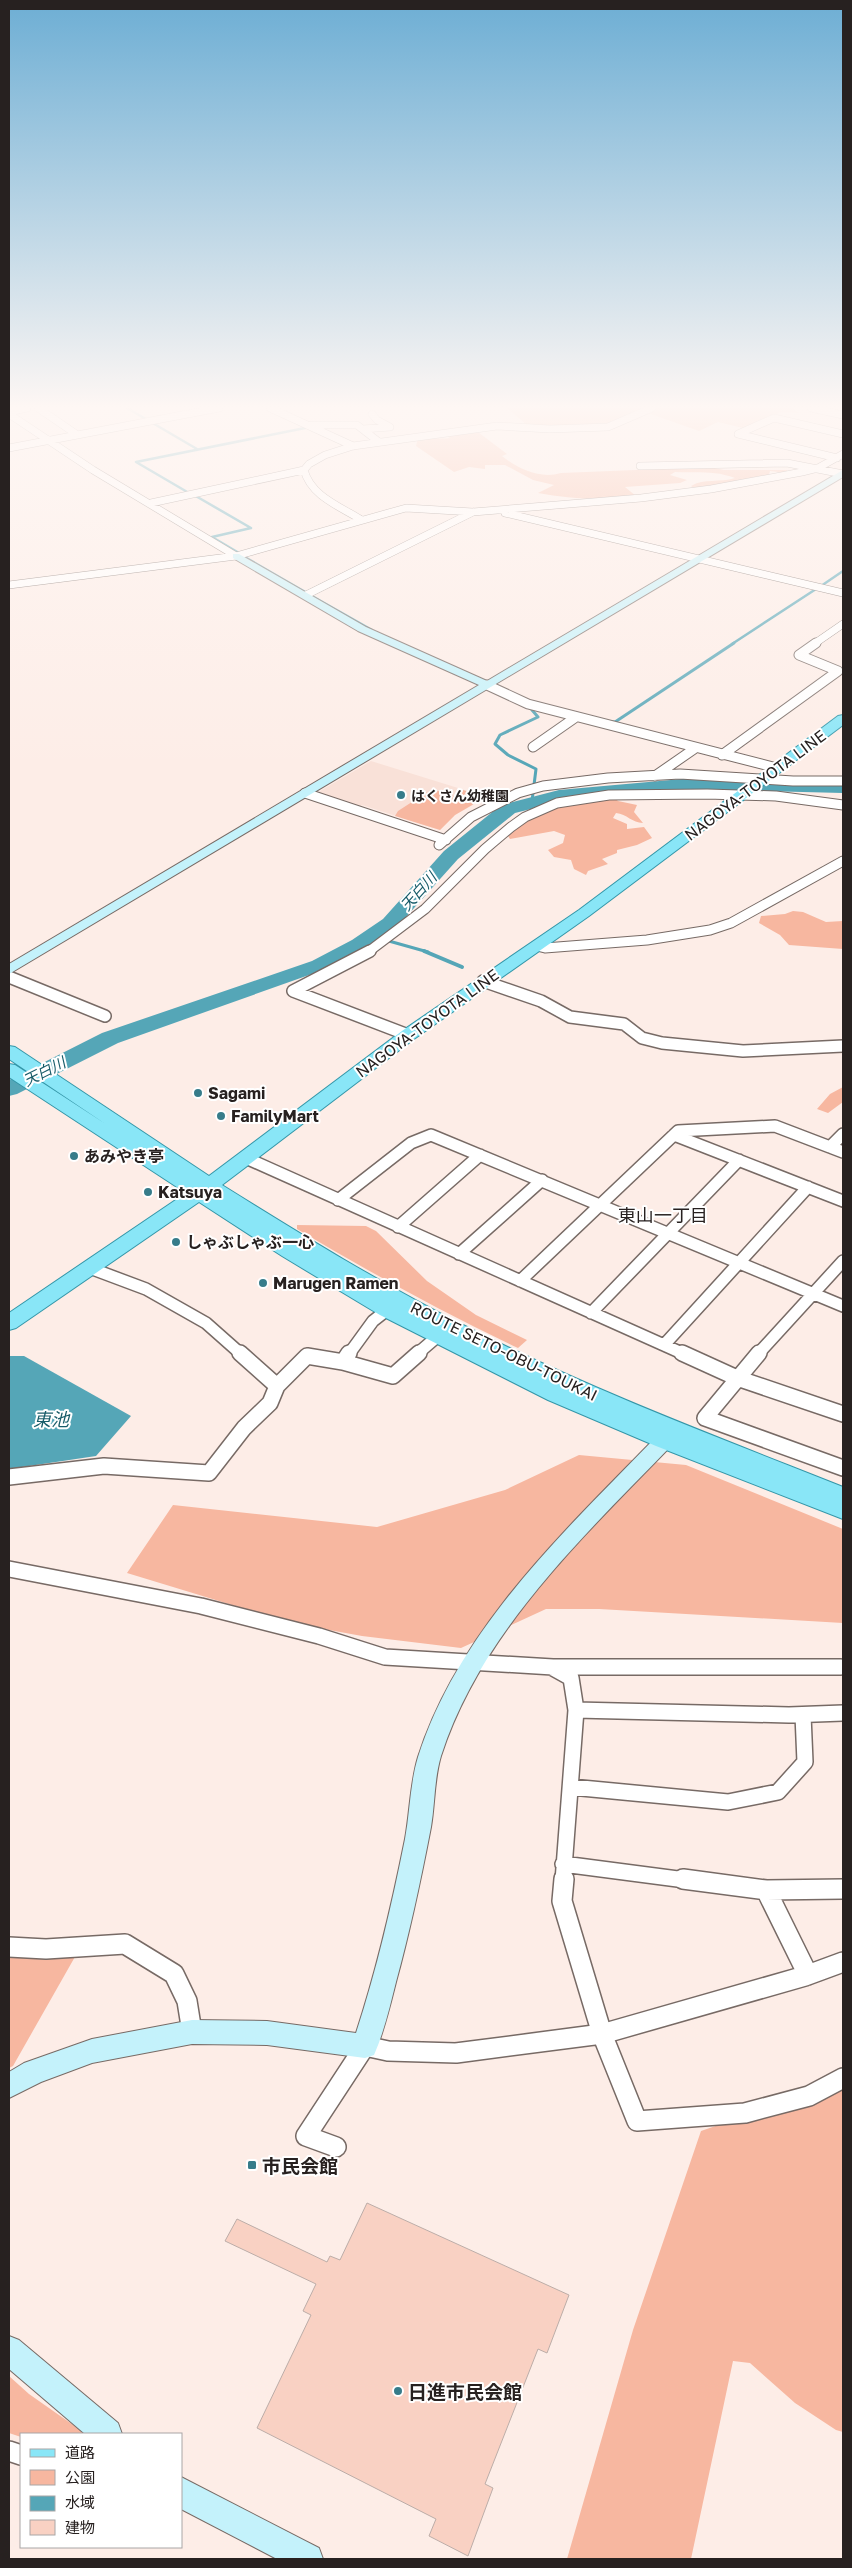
<svg xmlns="http://www.w3.org/2000/svg" width="852" height="2568" font-family="'Golos Text','Noto Sans JP',sans-serif">
<rect width="100%" height="100%" fill="#fdede7"/>
<path fill="#f9e1d8" d="M371 761 487 797 455 815 440 830 362 805 358 808 315 794Z"/>
<path fill="#f7b7a0" d="M507 408H792L799 413 781 412 743 428 718 422 699 431 648 413 592 428 527 425Z
M478 432 507 454 502 456C519 470 541 479 561 473L710 467 724 470H787L786 473 770 471 769 475 695 489 691 486C704 478 720 483 735 478 714 470 697 473 675 472L670 475 687 480 680 483 625 487 636 496C602 501 571 499 538 493L554 485 533 480 505 465H485V469L469 467 454 472 416 446 418 438C430 436 436 440 450 438L444 434Z
M432 789 454 796 463 790 479 795V801L455 815 440 830 395 816 398 811Z
M613 796 618 801 637 805 634 812 643 823C632 823 627 814 616 813L613 818 627 824V829L644 827 652 838 637 845 617 850V853L602 859 608 864 588 871 586 875 574 869 571 860 554 857 548 850 563 843 565 835 554 831 510 839 508 836 529 819 549 807Z
M793 911 803 912 826 922 843 921V949L789 945 780 935 759 923 761 916 785 914Z
M843 1087V1102L828 1113 817 1109 830 1094Z
M297 1225 366 1226 376 1231 427 1281 476 1315 527 1340 518 1348C442 1312 369 1272 297 1229Z
M579 1455 686 1465 843 1529V1623L599 1609H546L461 1648 362 1636 291 1623 127 1573 173 1505 377 1527 505 1490Z
M76 1955 13 2066 9 2068V1956L45 1959Z
M843 2082V2432L836 2430 795 2403 750 2363 733 2361 691 2559H567L633 2330 701 2131Z
M9 2376 29 2394 86 2434H21V2437L9 2433Z"/>
<path fill="#55a6b7" d="M9 1356H24L131 1416 96 1456 9 1469Z"/>
<g fill="none" stroke-linecap="round" stroke-linejoin="round">
<path stroke="#55a6b7" stroke-width="2.5" d="M127 408 197 449
M189 493 136 462 310 427
M194 495 251 528 212 537 239 553
M243 556 307 593
M821 586 843 571
M312 596 372 630
M732 644 816 589"/>
<path stroke="#55a6b7" stroke-width="3" d="M532 710 538 717 500 735 495 744 508 755 536 769 532 801
M610 722H615L734 643
M371 936 428 952"/>
<path stroke="#55a6b7" stroke-width="4" d="M424 951 462 967"/>
<path fill="#55a6b7" fill-rule="evenodd" d="M682 779 843 783V793L682 789 559 802 515 813 458 859 397 927 366 948 326 969 118 1043 17 1094 9 1096V1080L102 1033 312 961 352 940 383 919 444 851 501 805 559 790Z"/>
</g>
<path fill="#f9d1c3" stroke="#bcada8" d="M367 2203 569 2295 547 2353 538 2349 485 2484 493 2488 468 2556 429 2536 436 2519 257 2428 311 2315 303 2311 316 2284 225 2241 237 2219 327 2262 330 2256 340 2260Z"/>
<g fill="none" stroke-linecap="round" stroke-linejoin="round">
<defs>
<path id="street-far4" d="M38 408 76 434
M270 408 353 446
M811 408 843 415
M9 412 27 408
M9 414 93 470 236 556
M311 425H357L379 442
M363 429 390 427 377 420 372 414
M9 448 219 408
M837 458 738 434 774 418 843 434
M640 466 787 463 843 474
M304 470C311 496 339 506 360 519
M151 503 304 470 309 464 325 455 353 446 497 426 550 429 608 427 652 408
M505 513 843 593
M9 585 236 556 406 508 473 512 641 498 711 489 802 472 818 468 843 454
M306 595 473 512
M814 644 843 624"/>
<path id="street-far3" d="M487 685 528 704 777 768
M533 747 576 717
M722 755 838 671 799 655 816 643
M655 776 694 749
M305 793 446 840
M439 845 471 817 518 793 543 786 608 778 680 774 793 781H843
M537 946 545 948 647 940 710 930 731 923 843 861
M368 952 425 909 485 849 511 827 525 817 557 803 609 795 707 794 776 796 843 805"/>
<path id="street-far2" d="M9 977 105 1016
M483 981 541 1001 570 1017 624 1024 642 1038 662 1043 743 1051 843 1046
M293 991 370 951
M293 991 408 1035
M674 1135 843 1201
M830 1147 843 1134
M246 1158 684 1354
M338 1200 411 1143 431 1135 843 1306
M398 1227 480 1155
M459 1254 542 1180
M90 1268 146 1289 206 1323 241 1354
M520 1281 678 1131 775 1126 843 1152
M591 1313 739 1160
M664 1345 808 1187
M349 1354 373 1321 387 1310
M417 1354 438 1336
M758 1354 843 1261"/>
<path id="street-far1" d="M682 1353 737 1378 843 1414
M759 1353 705 1418 843 1468
M343 1362 349 1353
M277 1386 307 1356 343 1362 393 1376 419 1353
M9 1477 104 1466 209 1473 244 1428 270 1403 277 1386 240 1353
M9 1569 201 1606 319 1636 385 1657 553 1667H841
M553 1668 571 1678 576 1710
M571 1787 728 1802 778 1792 805 1762 803 1715
M563 1864 693 1881
M563 1881 576 1710 789 1715 843 1713"/>
<path id="street" d="M564 1879 562 1901 602 2034 637 2121 745 2113 809 2096 843 2078
M683 1879 766 1890 808 1975
M766 1890 843 1889
M9 1947 46 1949 125 1944 174 1974 187 2001 192 2032
M336 2147 306 2136 365 2046 388 2051 456 2053 602 2034 805 1976 843 1962
M9 2451 21 2455"/>
<path id="secondary" d="M843 470V477L9 974V964L479 685 358 631 233 558V554H239L366 627 487 681Z
M664 1434 671 1436 674 1441 671 1446C583 1537 481 1632 441 1756 434 1779 435 1804 431 1827 421 1879 410 1931 396 1982 390 2006 384 2032 374 2055L365 2058 267 2045 192 2044 92 2063 41 2082 9 2098V2072L24 2063 92 2039 192 2020 267 2021 356 2033C377 1969 392 1904 405 1839 410 1812 410 1783 418 1757 459 1628 566 1530 657 1436Z
M9 2336 19 2340 118 2423 122 2434H85L9 2369Z
M181 2477 319 2548 323 2559H277L181 2509Z"/>
<path id="primary" d="M843 715V725L589 916 414 1039 222 1185C302 1235 383 1285 467 1327 589 1389 717 1437 843 1487V1519L656 1446 548 1400 380 1315 282 1256 199 1202 16 1328 9 1330V1313L186 1193 9 1077V1064L15 1065 104 1123 9 1059V1046L15 1047 209 1176 402 1031 579 910 838 716Z"/>
</defs>
<use href="#street-far4" stroke="#776a65" stroke-width="8"/>
<use href="#street-far3" stroke="#776a65" stroke-width="11"/>
<use href="#street-far2" stroke="#776a65" stroke-width="14"/>
<use href="#street-far1" stroke="#776a65" stroke-width="18"/>
<use href="#street" stroke="#776a65" stroke-width="22"/>
<use href="#secondary" stroke="#776a65" stroke-width="2"/>
<use href="#primary" stroke="#3496a8" stroke-width="2"/>
<use href="#street-far4" stroke="#fff" stroke-width="7"/>
<use href="#street-far3" stroke="#fff" stroke-width="9"/>
<use href="#street-far2" stroke="#fff" stroke-width="11"/>
<use href="#street-far1" stroke="#fff" stroke-width="15"/>
<use href="#street" stroke="#fff" stroke-width="19"/>
<use href="#secondary" fill="#c4f2fb" fill-rule="evenodd"/>
<use href="#primary" fill="#89e6f7" fill-rule="evenodd"/>
</g>
<linearGradient id="sky" x2="0" y2="1"><stop stop-color="#6daed4"/><stop offset="0.53" stop-color="#fef7f4"/><stop offset="1" stop-color="#fef7f4" stop-opacity="0"/></linearGradient>
<rect width="852" height="768" fill="url(#sky)"/>
<g fill="#377c8a" stroke="#fff" stroke-width="2">
<circle cx="401" cy="795" r="5"/>
<circle cx="198" cy="1093" r="5"/>
<circle cx="221" cy="1116" r="5"/>
<circle cx="74" cy="1156" r="5"/>
<circle cx="148" cy="1192" r="5"/>
<circle cx="176" cy="1242" r="5"/>
<circle cx="263" cy="1283" r="5"/>
<rect x="247" y="2160" width="10" height="10" rx="2.5"/>
<circle cx="398" cy="2391" r="5"/>
</g>
<g text-anchor="middle" dominant-baseline="central" stroke-width="4" stroke-linejoin="round" paint-order="stroke">
<g font-size="14" font-weight="bold" fill="#272120" stroke="#fff" text-anchor="start">
<text x="411" y="795">はくさん幼稚園</text>
</g>
<g font-size="15" font-style="italic" fill="#185c69" stroke="#fff">
<text transform="translate(418 891) rotate(-48)">天白川</text>
<text transform="translate(44 1071) rotate(-27)">天白川</text>
</g>
<g font-size="16" fill="#272120" stroke="#fff">
<text transform="translate(755 785) rotate(-37)">NAGOYA-TOYOTA LINE</text>
<text transform="translate(427 1023) rotate(-36)">NAGOYA-TOYOTA LINE</text>
<text transform="translate(504 1351) rotate(26)">ROUTE SETO-OBU-TOUKAI</text>
</g>
<g font-size="16" font-weight="bold" fill="#272120" stroke="#fff" text-anchor="start">
<text x="208" y="1093">Sagami</text>
<text x="231" y="1116">FamilyMart</text>
<text x="84" y="1156">あみやき亭</text>
<text x="158" y="1192">Katsuya</text>
<text x="186" y="1242">しゃぶしゃぶ一心</text>
<text x="273" y="1283">Marugen Ramen</text>
</g>
<g font-size="18" fill="#272120" stroke="#fff">
<text x="663" y="1215">東山一丁目</text>
</g>
<g font-size="18" font-style="italic" fill="#185c69" stroke="#fff">
<text x="51" y="1419">東池</text>
</g>
<g font-size="19" font-weight="bold" fill="#272120" stroke="#fff" text-anchor="start">
<text x="262" y="2165">市民会館</text>
<text x="408" y="2391">日進市民会館</text>
</g>
</g>
<rect width="852" height="2568" fill="none" stroke="#272120" stroke-width="20"/>
<rect x="20" y="2433" width="162" height="115" fill="#ffffff" stroke="#a9a6a6"/>
<rect x="30" y="2449" width="25" height="8" fill="#89e6f7" stroke="#a9a6a6"/>
<text x="65" y="2458" font-size="15" fill="#272120">道路</text>
<rect x="30" y="2470" width="25" height="15" fill="#f7b7a0" stroke="#a9a6a6"/>
<text x="65" y="2483" font-size="15" fill="#272120">公園</text>
<rect x="30" y="2496" width="25" height="15" fill="#55a6b7" stroke="#a9a6a6"/>
<text x="65" y="2508" font-size="15" fill="#272120">水域</text>
<rect x="30" y="2520" width="25" height="15" fill="#f9d1c3" stroke="#a9a6a6"/>
<text x="65" y="2533" font-size="15" fill="#272120">建物</text>
</svg>
